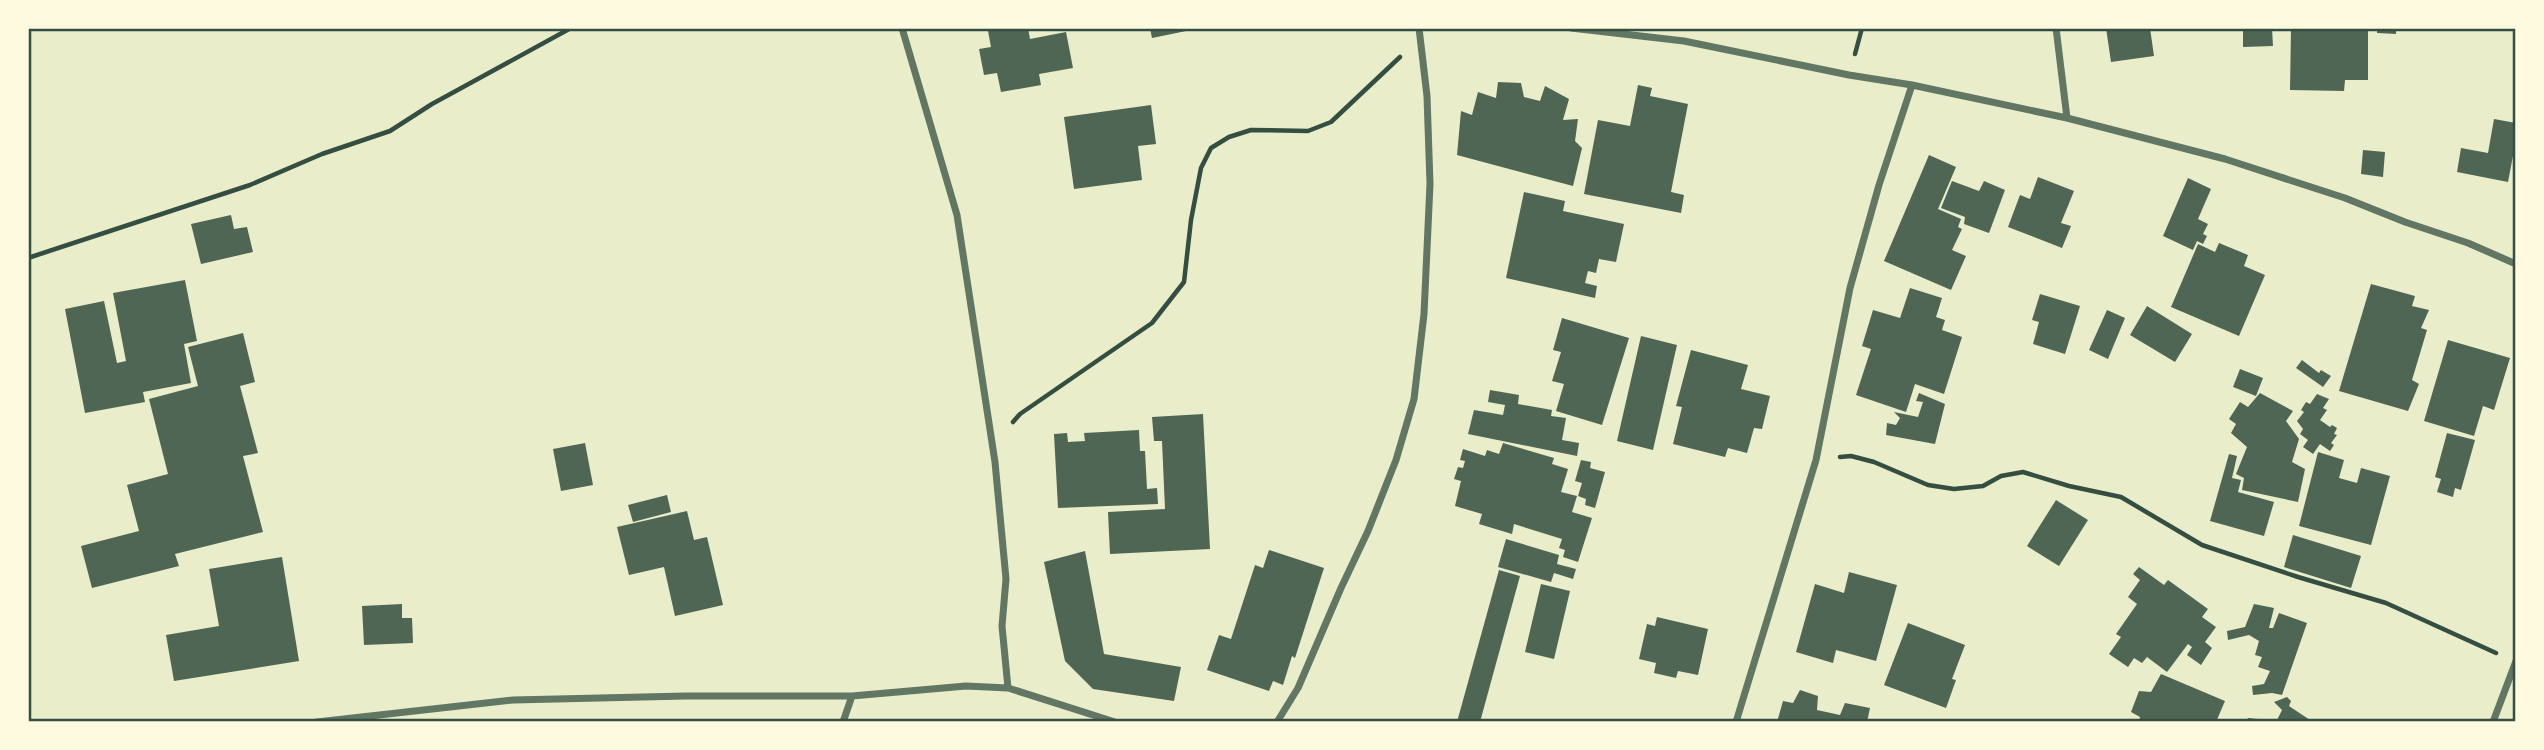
<svg xmlns="http://www.w3.org/2000/svg" width="2544" height="750" font-family="'DejaVu Sans',sans-serif">
<rect width="100%" height="100%" fill="#e9edc9"/>
<path fill="#4f6655" d="M1006 28H1028L1030 39 1066 32 1073 68 1039 74 1041 85 1001 92 997 73 984 75 979 49 991 47 988 31Z
M1150 28H1196V29L1152 38Z
M2106 28H2150L2154 56 2111 62Z
M2243 28H2272L2273 46 2243 47Z
M2291 28H2368V80H2345L2344 91 2290 90Z
M2377 28H2396V34L2377 33Z
M1498 82 1521 83 1524 97 1540 101 1545 86 1569 99 1563 120 1578 119 1575 141 1582 148 1573 186 1457 155 1461 111 1472 115 1478 92 1496 98Z
M1638 85 1652 88 1650 96 1688 104 1671 192 1684 195 1681 213 1584 194 1598 120 1630 126Z
M1151 105 1156 144 1138 146 1142 180 1074 189 1064 117Z
M2494 119 2516 123V140L2508 182 2457 172 2461 148 2488 153Z
M2363 150 2385 152 2383 177 2361 174Z
M1929 155 1956 167 1938 209 1961 219 1958 227 1962 229 1952 250 1966 256 1951 290 1884 261Z
M2038 177 2074 191 2061 223 2071 226 2062 248 2008 227 2020 195 2030 199Z
M2188 178 2211 189 2198 219 2208 224 2203 234 2207 236 2203 244 2197 241 2193 250 2163 236Z
M1952 181 1979 191 1984 181 2005 190 1989 233 1964 224 1965 217 1941 208Z
M1524 192 1565 201 1563 211 1624 224 1616 262 1599 259 1596 273 1588 271 1585 283 1597 286 1595 298 1506 278Z
M231 215 234 229 247 227 253 252 201 264 191 224Z
M2219 243 2248 255 2244 266 2265 275 2239 336 2171 307 2198 244 2215 252Z
M185 280 197 341 184 344 191 383 143 392 145 402 85 413 65 309 104 301 117 363 126 361 113 293Z
M2371 284 2415 296 2412 306 2429 310 2421 328 2427 330 2412 380 2419 384 2408 411 2339 391Z
M1910 288 1942 298 1936 317 1945 320 1942 330 1962 337 1944 394 1915 384 1906 412 1856 395 1871 349 1862 346 1873 310 1900 318Z
M2040 294 2080 306 2065 354 2033 344 2039 322 2032 320Z
M2147 306 2192 334 2175 362 2130 335Z
M2107 310 2125 318 2108 359 2089 350Z
M1562 318 1629 338 1602 425 1556 411 1564 384 1552 381 1561 352 1553 350Z
M243 333 255 382 240 386 258 453 243 456 263 532 175 554 179 566 92 588 81 546 139 531 127 485 168 474 149 399 198 386 188 347Z
M1641 336 1677 345 1653 450 1617 441Z
M2448 340 2510 358 2494 410 2483 406 2474 436 2424 421Z
M1691 350 1748 365 1741 389 1770 396 1762 429 1754 428 1747 453 1728 448 1725 457 1673 444 1682 407 1676 406Z
M2302 360 2319 373 2321 370 2331 376 2323 387 2296 368Z
M2240 369 2263 378 2256 396 2233 387Z
M1490 390 1519 395 1518 404 1552 410 1551 416 1566 418 1562 440 1579 443 1577 456 1468 434 1474 410 1503 415 1505 405 1488 402Z
M1919 393 1945 404 1935 444 1886 435 1887 423 1896 425 1900 418 1894 412 1918 417 1923 402 1916 401Z
M2260 393 2293 411 2286 421 2299 439 2292 462 2305 469 2298 502 2242 490 2244 478 2236 474 2247 447 2231 433 2236 424 2229 419 2240 402 2248 407Z
M2317 394 2329 399 2323 408 2327 410 2320 420 2330 427 2332 425 2337 428 2334 434 2337 435 2331 443 2334 445 2330 451 2320 444 2313 454 2303 447 2308 440 2300 434 2303 429 2297 421 2304 412 2301 410 2306 402 2310 404Z
M1203 414 1210 549 1110 554 1108 512 1165 509 1162 441H1154L1152 417Z
M1139 430 1140 451H1145L1147 489 1157 488 1158 504 1058 508 1054 434 1067 433 1068 442 1085 441 1084 433Z
M2447 433 2475 440 2461 490 2455 488 2453 497 2437 492 2441 479 2435 477Z
M585 443 593 485 561 491 553 449Z
M1503 443 1554 458 1552 464 1568 469 1561 492 1577 496 1572 512 1592 518 1578 562 1563 557 1565 550 1559 548 1562 539 1514 524 1512 534 1479 524 1482 514 1455 506 1461 481 1454 479 1458 467 1463 468 1465 461 1460 460 1463 449 1485 456 1487 450 1499 454Z
M2318 452 2344 460 2339 478 2357 483 2361 468 2390 476 2371 545 2299 526Z
M2229 454 2237 456 2232 478 2241 480 2238 492 2274 502 2264 536 2210 521Z
M1581 460 1591 462 1590 468 1605 472 1595 508 1585 505 1586 499 1578 496 1582 483 1575 481Z
M667 495 671 512 633 522 628 505Z
M2056 500 2088 520 2059 566 2027 546Z
M687 511 694 540 707 537 723 605 675 616 664 567 629 575 617 527Z
M2293 535 2361 556 2351 588 2284 567Z
M1506 539 1559 555 1557 564 1576 569 1573 579 1554 573 1551 582 1498 567Z
M1269 550 1324 568 1295 658 1292 656 1283 685 1273 681 1269 691 1207 670 1219 635 1231 639 1255 565 1263 568Z
M1085 551 1104 654 1181 667 1174 701 1093 689 1065 661 1044 562Z
M282 557 299 661 174 681 166 635 219 626 209 569Z
M2139 567 2164 585 2168 580 2208 609 2202 617 2216 627 2205 642 2212 648 2201 665 2187 655 2192 647 2188 644 2167 672 2147 657 2142 663 2134 658 2128 667 2109 654 2121 637 2116 634 2137 604 2128 597 2140 580 2133 574Z
M1499 570 1520 576 1480 722H1457Z
M1849 572 1897 585 1876 661 1836 650 1833 663 1796 652 1815 584 1844 593Z
M1541 584 1570 591 1554 659 1525 652Z
M402 604V618H412L413 643 364 645 362 606Z
M2254 604 2274 608 2269 628H2273L2279 613 2307 623 2282 695 2272 693 2253 695 2252 686 2264 684 2270 671 2258 667 2262 657 2255 655 2259 641 2249 635 2228 640 2227 631 2245 627Z
M1657 617 1708 629 1698 675 1678 671 1676 678 1654 673 1656 663 1639 659 1647 624 1655 626Z
M1908 623 1965 645 1952 679 1956 680 1946 708 1884 685Z
M2161 674 2225 701 2216 722H2139L2140 717 2131 712 2139 691 2151 692Z
M1800 690 1818 696 1817 710 1840 715 1845 703 1870 708 1867 722H1777L1783 701 1793 703Z
M2287 697 2291 701 2289 706 2313 722H2276L2282 710 2274 702Z
M2248 718 2268 720V722H2246Z"/>
<g fill="none" stroke-linecap="round" stroke-linejoin="round">
<path stroke="#344e41" stroke-width="4.5" d="M1855 54 1862 28
M28 258 250 185 322 154 390 131 432 104 571 28
M1013 422 1020 414 1152 323 1184 282 1191 220 1201 168 1211 148 1229 137 1251 130 1308 131 1331 122 1400 57
M1840 457 1851 456 1874 462 1928 485 1954 489 1983 486 2001 476 2023 472 2069 486 2121 497 2202 545 2298 577 2386 603 2496 653"/>
<path stroke="#617663" stroke-width="7" d="M902 28 957 215 995 462 1006 579 1002 626 1008 688
M1571 28 1684 41 1849 75 1912 85 2067 118 2225 159 2345 198 2405 222 2468 243 2516 264
M2056 28 2067 118
M317 722 513 700 686 696H852L966 686 1008 688 1115 722
M843 722 852 696
M1277 722 1298 688 1341 588 1368 531 1396 460 1414 399 1424 314 1430 184 1427 96 1419 28
M1736 722 1816 460 1850 288 1879 185 1912 85
M2493 722 2516 661"/>
</g>
<rect width="2544" height="750" fill="none" stroke="#fefae0" stroke-width="60"/>
<rect x="30" y="30" width="2484" height="690" fill="none" stroke="#344e41" stroke-width="2.5"/>
</svg>
